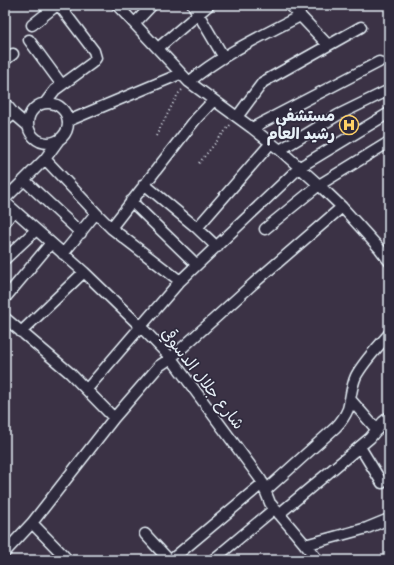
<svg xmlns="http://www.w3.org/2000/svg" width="394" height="565" font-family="Mynerve,'Playpen Sans Arabic',sans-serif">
<rect width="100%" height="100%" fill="#3b3245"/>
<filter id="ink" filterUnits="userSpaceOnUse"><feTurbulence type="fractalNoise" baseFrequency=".025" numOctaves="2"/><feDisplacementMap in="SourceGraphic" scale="8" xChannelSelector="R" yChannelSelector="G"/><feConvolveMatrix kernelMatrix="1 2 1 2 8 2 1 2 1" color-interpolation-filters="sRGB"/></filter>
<g filter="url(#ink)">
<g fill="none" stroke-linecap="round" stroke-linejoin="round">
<defs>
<path id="minor" d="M117 5 189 82 252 128 280 150 319 185 342 207 380 249 389 261
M193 5 223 56
M290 5 328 45
M135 23 152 5
M32 25 57 5
M29 40 62 85
M158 48 209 5
M5 60 13 54
M189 82C222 54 262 36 300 16
M28 123a20 20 0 1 1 40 0a20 20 0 1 1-40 0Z
M5 103 14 114 28 126
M45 103 55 90 92 63 96 58 94 51 59 5
M237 117 263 82 361 27
M5 121 14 114
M68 121 180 74
M252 128 379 62
M280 150 338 115 385 92
M45 159 96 213 63 254
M24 180 81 233
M144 184 197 228 271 143
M5 199 45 159 58 141
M131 201 197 265
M5 202 84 272 141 327 171 358 261 480 270 503 318 560
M96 213 111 228
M5 222 14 210
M197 228 217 247
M265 229 319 185 389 142
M5 259 36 230
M180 281 111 228 195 120 213 101
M5 298 51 243
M5 318 70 373 114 418
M21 332 84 272
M87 389 180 281 300 167 389 113
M350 399 377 430
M360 447 382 483
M265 491 336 427C341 422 345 416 348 409 351 398 351 387 356 376 364 361 378 347 389 334
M279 514 370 438 383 422 389 417
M32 523 68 560
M145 534 169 560
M305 545 367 528 389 519
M5 552 32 523 114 418 159 366 171 358 254 283 342 207
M171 560 263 483
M213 560 274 509"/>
</defs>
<use href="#minor" stroke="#e8f1f8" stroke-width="13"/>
<path stroke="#e8f1f8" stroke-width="2" stroke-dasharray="1 3" stroke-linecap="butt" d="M156 136 178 94 183 89
M199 163 231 124"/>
<use href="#minor" stroke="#2f2a3d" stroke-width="10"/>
</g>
</g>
<defs>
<symbol id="hospital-ring" viewBox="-11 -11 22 22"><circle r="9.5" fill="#2f2a3d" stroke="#ffd166" stroke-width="1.5"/><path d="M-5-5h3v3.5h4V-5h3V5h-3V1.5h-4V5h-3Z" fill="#ffd166"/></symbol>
</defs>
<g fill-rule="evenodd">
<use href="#hospital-ring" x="338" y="114" width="22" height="22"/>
</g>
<g text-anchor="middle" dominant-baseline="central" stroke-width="3.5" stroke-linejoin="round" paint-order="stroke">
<g font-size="16" font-weight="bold" fill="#e8f1f8" stroke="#2f2a3d" text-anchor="end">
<text x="335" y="116">مستشفى<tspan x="335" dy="18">رشيد العام</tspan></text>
</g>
<g font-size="16" fill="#e8f1f8" stroke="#2f2a3d">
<text transform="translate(202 379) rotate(52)">شارع جلال الدسوقي</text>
</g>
</g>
<rect width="394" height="565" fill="none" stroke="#2f2a3d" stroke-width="20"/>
<rect x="10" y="10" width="374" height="545" fill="none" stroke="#e8f1f8" stroke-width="1.5" filter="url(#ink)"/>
</svg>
